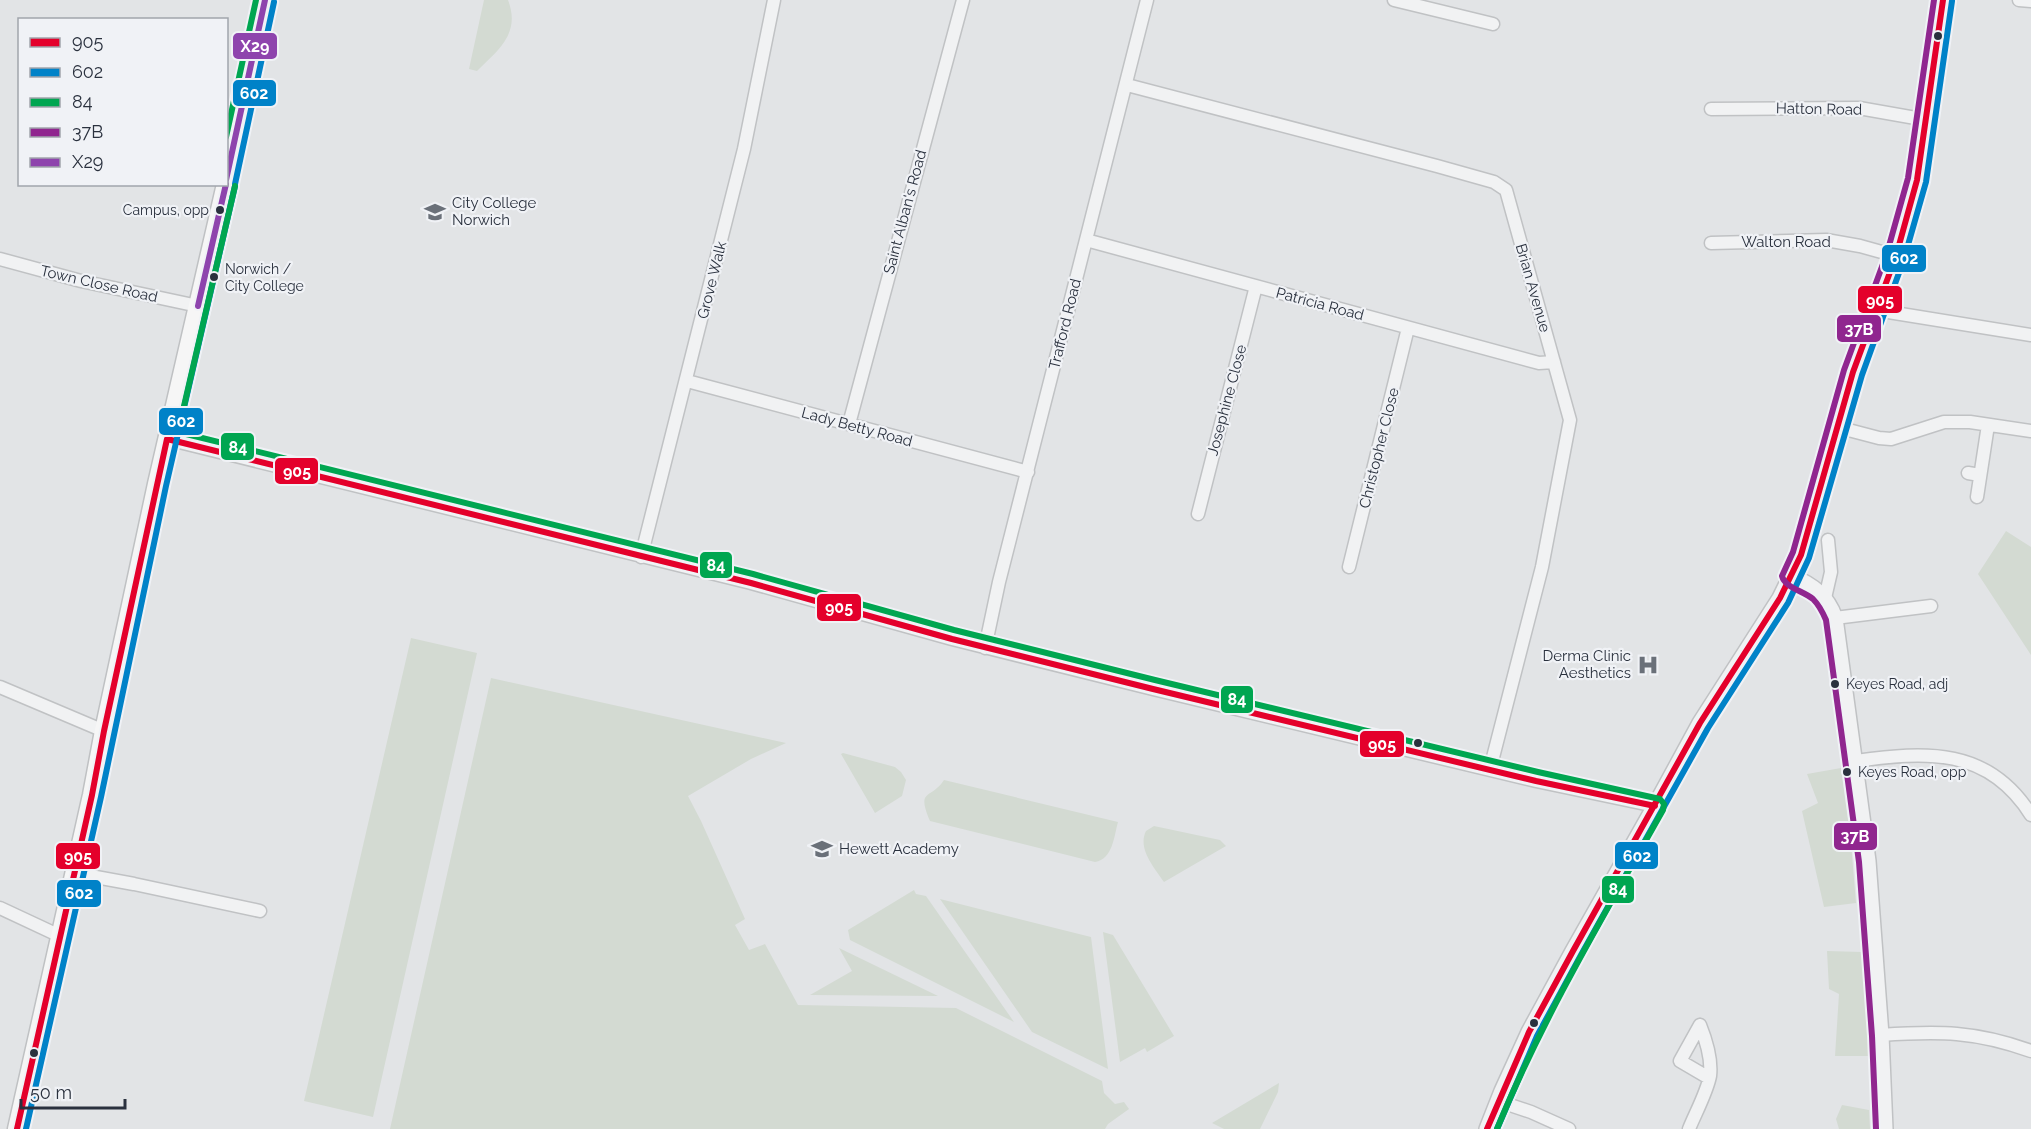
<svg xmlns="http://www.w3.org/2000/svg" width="2031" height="1129" font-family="Raleway,sans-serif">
<rect width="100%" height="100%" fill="#e2e4e6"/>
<path fill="#d3dad2" d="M484 0H508C521 34 498 50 477 71L469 69Z
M2006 531 2031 547V655L1978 574Z
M411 638 477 653 373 1117 304 1101Z
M491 678 786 743 751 759 688 796 701 821 745 919 735 925 749 950 765 944 798 1005 956 1008 1102 1081 1104 1093 1115 1104 1124 1102 1129 1109 1108 1124 1105 1129H390Z
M843 753 895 767 901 772 906 780 902 796 875 813 841 754Z
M1841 768 1851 843 1856 903 1824 907 1802 811 1818 803 1807 774Z
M944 780 1118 822C1114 836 1113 859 1095 862L930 821C916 788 931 800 944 780Z
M1154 826 1220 840 1226 846 1164 882C1155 868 1137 849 1146 831Z
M914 890 916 894 926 896 1014 1022 850 940 848 930Z
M940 899 1091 937 1108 1069 1032 1032Z
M1103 932 1113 935 1174 1036 1147 1052 1145 1048 1120 1062Z
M839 948 938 996 810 995 852 971Z
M1827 951 1862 952 1869 1056H1835L1839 994 1829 989Z
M1279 1083 1278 1092 1260 1129H1224L1212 1123Z
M1842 1105 1869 1110 1870 1129H1839L1836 1119Z"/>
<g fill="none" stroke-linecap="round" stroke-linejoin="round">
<defs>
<path id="minor" d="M1394 0 1493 24
M2019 0 2031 1
M1127 85 1437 166 1494 182 1506 190 1570 420 1542 567 1490 769
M1711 109 1859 108 1927 120
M1086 240 1539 363 1554 362
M1711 243 1826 240 1860 246 1896 256
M0 259 81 281 198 306
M1876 310 2031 335
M687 381 1028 472
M849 424 963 0
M1837 427 1879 438 1891 439 1944 422H1970L2031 431
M167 439 751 583 952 639 1153 689 1536 781 1655 806
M1968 473 1980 475
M1977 497 1988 425
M1198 514 1256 286
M641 557 744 149 774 0
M1349 567 1408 328
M1825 598 1831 572 1828 540
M1835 618 1931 606
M985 648 999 582 1147 0
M0 687 104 731
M1856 761C1926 751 1988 747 2031 815
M74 873 134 884 260 911
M0 908 60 936
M1700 1025 1680 1061 1709 1078
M1881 1035C1939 1031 1975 1031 2031 1051
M1498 1101 1531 1112 1569 1129
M1689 1129C1695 1114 1707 1092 1710 1076 1712 1060 1706 1040 1700 1025"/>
<path id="tertiary" d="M1791 576C1813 585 1827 596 1835 618L1868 861 1881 1035 1885 1129
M1487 1129 1502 1091 1529 1032 1573 951 1655 806 1700 723 1780 598 1801 555 1853 372 1896 256 1917 180 1943 0"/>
<path id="primary" d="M226 182 265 0
M17 1129 92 795 104 731 157 484 226 184"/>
</defs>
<use href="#minor" stroke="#c0c2c4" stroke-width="15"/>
<use href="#tertiary" stroke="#c0c2c4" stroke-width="18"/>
<use href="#primary" stroke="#bfc1c3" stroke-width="21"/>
<use href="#minor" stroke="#f1f2f3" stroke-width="12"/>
<use href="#tertiary" stroke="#f1f2f3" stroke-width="15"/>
<use href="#primary" stroke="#f6f6f6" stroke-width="18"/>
<defs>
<path id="bus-1" d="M17 1129 92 795 104 731 167 439 751 583 952 639 1153 689 1536 781 1655 806
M1487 1129 1529 1032 1573 951 1700 723 1780 598 1801 555 1853 372 1896 256 1917 180 1943 0"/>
<path id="bus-2" d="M235 184 274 2
M26 1129 101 797 166 486 235 186
M1497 1129 1537 1036 1581 955 1708 728 1788 603 1809 558 1862 375 1904 259 1926 182 1952 1"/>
<path id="bus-3" d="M226 137 256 0
M235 186 178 432 753 574 954 630 1155 680 1538 772 1660 799 1664 804 1663 810C1604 915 1543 1017 1497 1129"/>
<path id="bus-4" d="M1876 1129 1872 1036 1859 862 1826 620C1823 613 1819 605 1813 599 1804 591 1785 588 1782 576L1793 552 1844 370 1887 253 1908 178 1934 0"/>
<path id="bus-5" d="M226 180 265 0
M198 306 226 184"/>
</defs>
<use href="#bus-1" stroke="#f0f2f6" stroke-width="10"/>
<use href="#bus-2" stroke="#f0f2f6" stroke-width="10"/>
<use href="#bus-3" stroke="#f0f2f6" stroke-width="10"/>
<use href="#bus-4" stroke="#f0f2f6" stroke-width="10"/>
<use href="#bus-5" stroke="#f0f2f6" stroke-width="10"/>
<use href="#bus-1" stroke="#e4002b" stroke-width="6"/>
<use href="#bus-2" stroke="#0082c8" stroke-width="6"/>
<use href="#bus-3" stroke="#00a651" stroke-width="6"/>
<use href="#bus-4" stroke="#90268f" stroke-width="6"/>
<use href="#bus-5" stroke="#8e44ad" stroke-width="6"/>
</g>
<defs>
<symbol id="university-bare" viewBox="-9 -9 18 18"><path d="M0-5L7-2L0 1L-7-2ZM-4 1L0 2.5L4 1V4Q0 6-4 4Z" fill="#6a7079" stroke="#f0f2f6" stroke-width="2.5" paint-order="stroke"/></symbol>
<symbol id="hospital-bare" viewBox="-9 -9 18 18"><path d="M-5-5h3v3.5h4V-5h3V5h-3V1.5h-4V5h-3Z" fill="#6a7079" stroke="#f0f2f6" stroke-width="2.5" paint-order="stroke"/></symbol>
<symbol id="school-bare" viewBox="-9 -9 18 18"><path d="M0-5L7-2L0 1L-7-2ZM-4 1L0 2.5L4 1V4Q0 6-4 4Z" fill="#6a7079" stroke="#f0f2f6" stroke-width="2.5" paint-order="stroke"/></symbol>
</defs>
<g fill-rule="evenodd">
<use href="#university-bare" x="420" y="197" width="30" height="30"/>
<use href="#hospital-bare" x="1633" y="650" width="30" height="30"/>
<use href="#school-bare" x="807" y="834" width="30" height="30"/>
</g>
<g fill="#2a313e" stroke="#f0f2f6" stroke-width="2">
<circle cx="1938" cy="36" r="5"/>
<circle cx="220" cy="210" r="5"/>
<circle cx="214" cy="277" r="5"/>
<circle cx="1835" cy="684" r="5"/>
<circle cx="1418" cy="743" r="5"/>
<circle cx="1847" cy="772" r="5"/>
<circle cx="1534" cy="1023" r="5"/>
<circle cx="34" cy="1053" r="5"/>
</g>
<g text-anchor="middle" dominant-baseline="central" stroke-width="4.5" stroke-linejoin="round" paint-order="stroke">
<g font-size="14" fill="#2a313e" stroke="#f0f2f6" text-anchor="start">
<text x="209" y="210" text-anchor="end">Campus, opp</text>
<text x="225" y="269">Norwich /<tspan x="225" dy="17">City College</tspan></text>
<text x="1846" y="684">Keyes Road, adj</text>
<text x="1858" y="772">Keyes Road, opp</text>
</g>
<g font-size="15" fill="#2a313e" stroke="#f0f2f6">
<text transform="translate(1819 109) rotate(1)">Hatton Road</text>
<text transform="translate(905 212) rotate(-75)">Saint Alban's Road</text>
<text x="1786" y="242">Walton Road</text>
<text transform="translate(712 280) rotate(-76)">Grove Walk</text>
<text transform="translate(99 284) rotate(13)">Town Close Road</text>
<text transform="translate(1533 288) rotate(74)">Brian Avenue</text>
<text transform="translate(1320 304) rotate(15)">Patricia Road</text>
<text transform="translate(1065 324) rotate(-76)">Trafford Road</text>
<text transform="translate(1227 400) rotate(-75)">Josephine Close</text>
<text transform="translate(857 427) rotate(15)">Lady Betty Road</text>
<text transform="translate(1379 448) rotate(-76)">Christopher Close</text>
</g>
<g font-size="15" fill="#2a313e" stroke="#f0f2f6" text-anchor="start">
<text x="452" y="203">City College<tspan x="452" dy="17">Norwich</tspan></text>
<text x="1631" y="656" text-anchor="end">Derma Clinic<tspan x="1631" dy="17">Aesthetics</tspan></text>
<text x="839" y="849">Hewett Academy</text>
</g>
</g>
<g stroke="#f0f2f6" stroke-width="2">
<rect x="232" y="32" width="46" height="28" rx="6" fill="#8e44ad"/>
<rect x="232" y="79" width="45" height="28" rx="6" fill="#0082c8"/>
<rect x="1881" y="244" width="46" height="29" rx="6" fill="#0082c8"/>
<rect x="1857" y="285" width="46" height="29" rx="6" fill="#e4002b"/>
<rect x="1836" y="314" width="46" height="29" rx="6" fill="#90268f"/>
<rect x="158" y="407" width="46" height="29" rx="6" fill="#0082c8"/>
<rect x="220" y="432" width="35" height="29" rx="6" fill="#00a651"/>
<rect x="274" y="457" width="45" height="28" rx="6" fill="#e4002b"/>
<rect x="699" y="551" width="34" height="28" rx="6" fill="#00a651"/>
<rect x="816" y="593" width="46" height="29" rx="6" fill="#e4002b"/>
<rect x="1220" y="685" width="34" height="29" rx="6" fill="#00a651"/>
<rect x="1359" y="730" width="46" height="28" rx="6" fill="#e4002b"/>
<rect x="1833" y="822" width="45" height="29" rx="6" fill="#90268f"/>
<rect x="1614" y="841" width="45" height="29" rx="6" fill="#0082c8"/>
<rect x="55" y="842" width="46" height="28" rx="6" fill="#e4002b"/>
<rect x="1601" y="875" width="34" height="29" rx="6" fill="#00a651"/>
<rect x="56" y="879" width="46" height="29" rx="6" fill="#0082c8"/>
</g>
<g font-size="16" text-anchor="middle" font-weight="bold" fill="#fff">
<text x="255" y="52">X29</text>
<text x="254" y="99">602</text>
<text x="1904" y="264">602</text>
<text x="1880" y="306">905</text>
<text x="1859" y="335">37B</text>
<text x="181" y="427">602</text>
<text x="238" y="453">84</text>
<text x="297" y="477">905</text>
<text x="716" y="571">84</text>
<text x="839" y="613">905</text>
<text x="1237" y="705">84</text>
<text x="1382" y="750">905</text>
<text x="1855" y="842">37B</text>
<text x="1637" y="862">602</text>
<text x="78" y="862">905</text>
<text x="1618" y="895">84</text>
<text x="79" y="899">602</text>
</g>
<rect x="18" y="18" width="210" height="168" fill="#f0f2f6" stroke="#a1a5ac" stroke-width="1.5"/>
<rect x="30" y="38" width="30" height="9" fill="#e4002b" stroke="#a1a5ac" stroke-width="1.5"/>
<text x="72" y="48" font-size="18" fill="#2a313e">905</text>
<rect x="30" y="68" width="30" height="9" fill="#0082c8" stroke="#a1a5ac" stroke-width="1.5"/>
<text x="72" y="78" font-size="18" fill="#2a313e">602</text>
<rect x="30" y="98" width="30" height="9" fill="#00a651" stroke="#a1a5ac" stroke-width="1.5"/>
<text x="72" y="108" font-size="18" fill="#2a313e">84</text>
<rect x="30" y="128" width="30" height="9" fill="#90268f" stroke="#a1a5ac" stroke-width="1.5"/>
<text x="72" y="138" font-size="18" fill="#2a313e">37B</text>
<rect x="30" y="158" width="30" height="9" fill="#8e44ad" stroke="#a1a5ac" stroke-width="1.5"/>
<text x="72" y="168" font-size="18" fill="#2a313e">X29</text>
<path d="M21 1099v9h104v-9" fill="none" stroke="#2a313e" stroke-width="3"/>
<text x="30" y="1099" font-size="18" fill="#2a313e" stroke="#f0f2f6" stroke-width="4.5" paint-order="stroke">50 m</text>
</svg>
